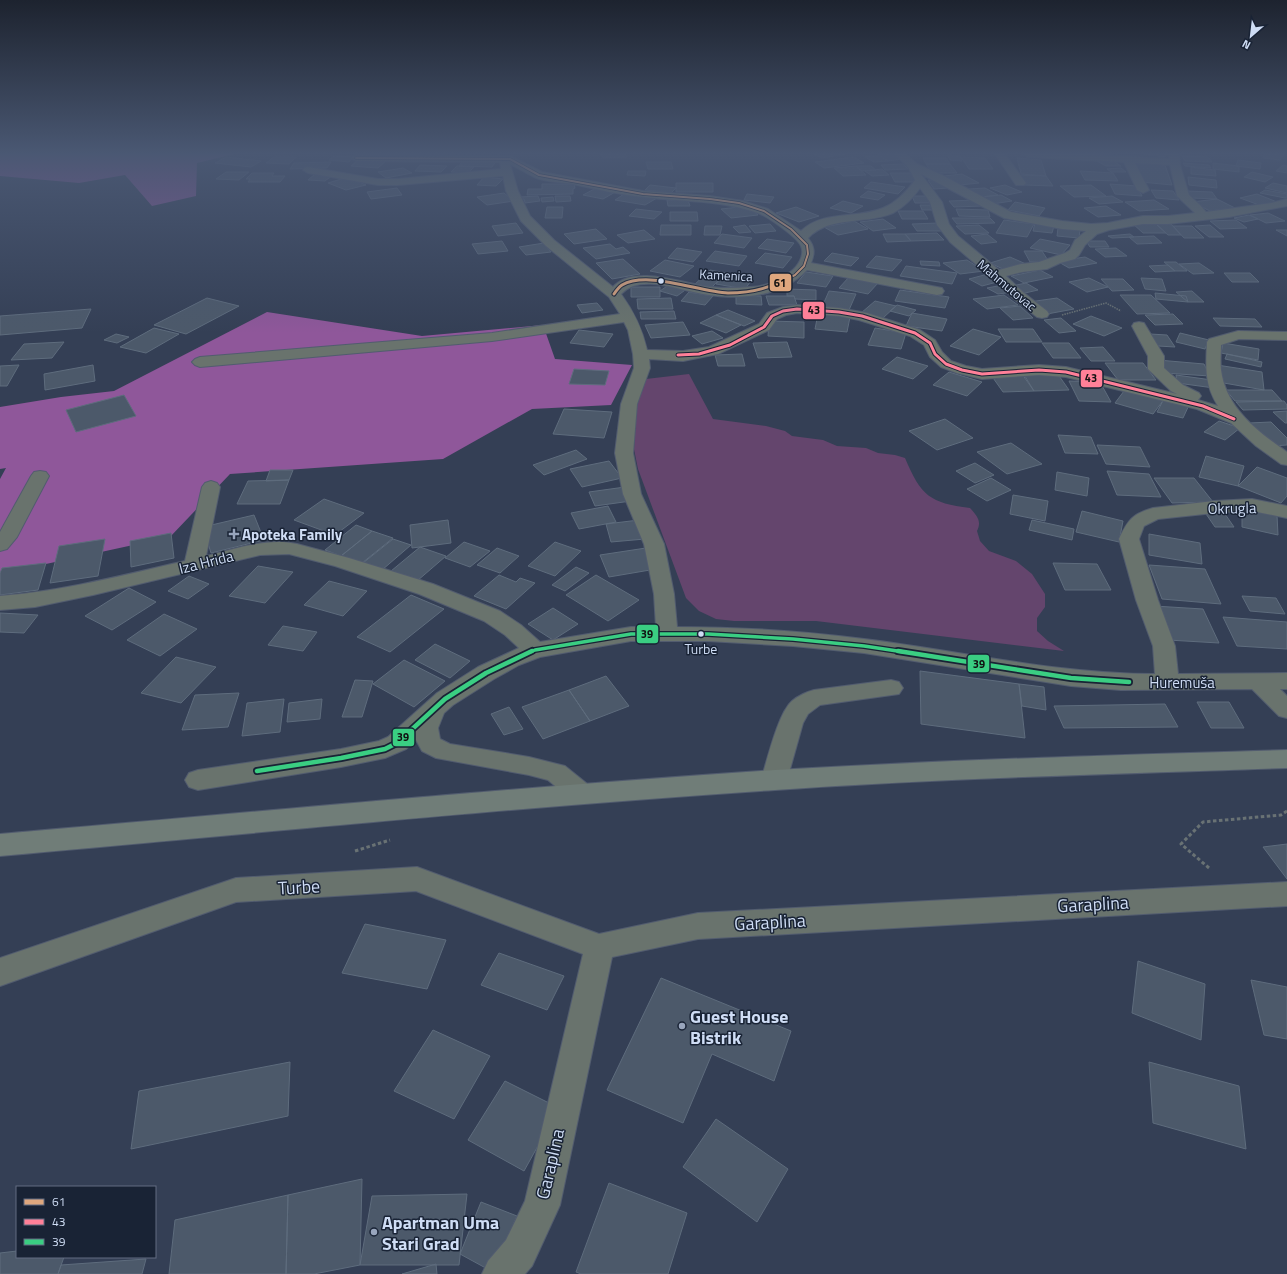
<svg xmlns="http://www.w3.org/2000/svg" width="1287" height="1274" font-family="'Titillium Web',sans-serif">
<rect width="100%" height="100%" fill="#343f55"/>
<path fill="#64456d" d="M689 374 713 419 766 426 785 431 792 436 823 440 837 446 866 448 878 453 895 455 905 458C921 496 930 503 970 508 977 516 982 521 977 531L980 541 989 551 1016 561 1032 574 1045 594V607L1037 618V631L1048 641 1064 651 816 621H734L716 619 699 611 686 598 638 469 634 449 637 403 646 379Z"/>
<path fill="#8f579a" d="M0 154H234L197 163 196 196 152 206 125 175 79 183 0 176Z
M267 312 422 336 543 325 555 359 632 365 611 405 532 409 443 459 230 474 170 537 0 574V479L6 468 0 469V407L61 397 114 391Z"/>
<path fill="#4c596a" stroke="#5e6c7d" d="M601 154H625L627 157 603 158Z
M814 154H846L822 158Z
M891 154 901 159 888 161 879 155Z
M1144 154H1168L1165 157Z
M1265 154H1284L1280 160 1263 158Z
M878 155 888 161 874 162 865 157Z
M947 155 960 156 962 161 950 160Z
M334 156 354 157 349 162 329 160Z
M1182 156 1208 157 1212 162 1185 161Z
M226 157 261 161 251 167 215 163Z
M274 157H296L289 164 266 163Z
M854 157 864 163 824 168 815 162Z
M961 157 985 158 993 169H969Z
M923 158H946L950 164H926Z
M1017 158 1041 160 1046 176 1021 174Z
M359 159 386 161 378 168 351 166Z
M464 159 497 160 492 167 459 166Z
M1112 160 1121 166H1106L1097 161Z
M1238 160 1261 163 1260 169 1236 166Z
M331 162 327 168 290 169 294 163Z
M646 162H671L673 169H648Z
M1136 162 1165 165 1172 185 1141 182Z
M1183 163 1209 165 1211 168 1185 166Z
M1213 163 1239 166V172L1213 169Z
M903 164 908 169 885 170 881 165Z
M926 164H950L957 173H932Z
M420 165 447 166 441 172 415 171Z
M1283 165 1287 166V173L1276 171Z
M457 166 474 167 468 173 451 172Z
M856 166H871L876 170 861 171Z
M856 166 866 175 843 176 834 168Z
M1191 167 1215 170 1216 176 1191 174Z
M403 168 412 173 386 178 378 172Z
M1121 168 1126 172H1111L1107 169Z
M882 169 889 175 872 176 865 171Z
M628 171H646L645 176 627 175Z
M1080 171 1113 173 1118 181 1085 180Z
M226 172H249L239 180 216 179Z
M1252 172 1273 177 1265 182 1244 177Z
M252 173H274L272 176H285L280 182H248L250 179H246Z
M890 173H911L916 182H895Z
M315 174 333 175 325 181 308 180Z
M962 174 979 183 960 185 944 176Z
M1019 175 1046 176 1053 186 1025 185Z
M348 177 366 185 346 190 328 183Z
M484 177 503 179 496 186 477 185Z
M1188 177 1216 180 1217 188 1189 185Z
M928 180H942L948 188 934 189Z
M871 182 905 187 898 194 864 188Z
M676 183H713V192H676Z
M1273 183 1287 186V193L1265 188Z
M542 184H574L575 188 573 189V194L527 195 528 189H542Z
M1110 184 1137 186 1142 196 1115 194Z
M650 185 676 188 671 193 645 190Z
M1005 185 1022 192 1007 195 990 188Z
M1091 185 1106 196 1074 197 1060 186Z
M598 187 617 191 603 199 583 195Z
M397 188 402 195 371 199 367 192Z
M985 188 998 195 981 197 969 189Z
M1151 190 1173 191 1179 200 1156 198Z
M1265 190 1287 194V197L1285 198 1260 193Z
M868 191 885 195 878 200 860 197Z
M1186 191 1212 192 1217 199 1191 198Z
M627 192 657 198 645 205 615 200Z
M504 193 514 201 487 205 477 197Z
M747 194 774 197 770 203 744 200Z
M1257 194 1277 202 1259 205 1240 198Z
M1001 195 1012 201 992 204 981 197Z
M538 196 540 201 525 203 524 199 521 200 520 197Z
M555 196H570L571 201 556 202Z
M912 196H929L932 203H915Z
M1112 196 1123 202 1099 204 1089 198Z
M553 197 554 201 542 202 541 198Z
M1217 199 1235 208 1210 211 1192 202Z
M667 200H688L690 206H668Z
M977 200 983 206 954 207 949 201Z
M1154 200 1169 209 1139 211 1125 202Z
M843 201 863 206 851 213 830 208Z
M1015 202 1045 208 1039 216 1008 210Z
M920 205H932L935 210H922Z
M748 206 758 215 731 218 721 209Z
M1106 206 1121 215 1098 217 1084 208Z
M547 207H563L562 218H545Z
M796 207 819 216 799 222 776 213Z
M636 209 662 212 654 219 629 216Z
M956 209 988 210 990 217 959 216Z
M898 211H923L928 219H902Z
M670 212H697L698 221H670Z
M1268 213 1285 221 1266 223 1250 215Z
M1249 215 1258 219 1244 222 1234 218Z
M952 218H990L995 223 957 224Z
M883 219 896 228 873 231 860 222Z
M1004 220 1034 224 1027 237 996 233Z
M1236 220 1247 228 1220 229 1210 221Z
M854 221 868 229 838 235 824 227Z
M516 223 523 233 498 236 492 226Z
M938 223 943 231H917L912 224Z
M1035 223 1054 226 1052 233 1033 231Z
M1132 223H1155L1166 233H1143Z
M770 224 776 231 755 233 749 226Z
M1156 224H1171L1181 235H1168Z
M661 225H691V235H660Z
M745 225 751 232 739 233 733 227Z
M979 225 989 233 965 234 956 226Z
M1210 225 1224 237H1209L1195 226Z
M705 226H722L720 235H704Z
M1173 226H1192L1204 238H1184Z
M1058 228 1080 230 1079 238 1057 236Z
M596 229 607 239 574 244 564 234Z
M644 230 655 239 628 243 617 235Z
M1276 230H1287V236Z
M937 233 944 240 911 241 905 234Z
M722 234 752 238 744 248 714 243Z
M883 234H905L911 241 887 242Z
M987 234 997 242 981 244 971 236Z
M1130 234 1134 237 1112 238 1108 236Z
M1154 236 1162 243 1137 244 1129 237Z
M767 239 794 243 786 253 758 248Z
M1040 239 1070 245 1061 255 1030 248Z
M502 241 508 251 478 254 472 244Z
M1086 241H1105L1109 247H1090Z
M544 243 551 252 526 255 519 247Z
M610 244 616 249 623 247 630 253 596 259 583 248Z
M677 248 702 252 693 262 668 258Z
M1116 248 1127 256 1105 257 1095 249Z
M715 251 747 256 739 266 706 261Z
M1024 251H1042L1049 262H1030Z
M765 253 792 257 783 268 755 263Z
M832 253 859 258 851 266 824 261Z
M876 256 902 260 892 271 866 267Z
M1010 257 1026 264 1005 270 990 263Z
M1085 257 1097 263 1069 268 1057 261Z
M623 259 640 274 612 279 596 263Z
M665 260 694 266 680 277 650 271Z
M967 260 984 271 960 274 943 263Z
M920 261 939 262 940 266 921 265Z
M1164 262H1176L1187 271H1175Z
M1199 263 1214 273 1193 274 1179 264Z
M1168 265 1175 271 1155 272 1149 266Z
M906 266 957 273 952 284 900 276Z
M710 270 726 273 710 289 693 286Z
M1040 270 1053 277 1024 283 1011 276Z
M806 272 833 276 826 287 797 283Z
M1224 273H1250L1259 282H1232Z
M988 274 1001 281 982 286 969 279Z
M722 277 751 281 745 289 716 284Z
M849 277 878 283 868 294 839 288Z
M1089 278 1108 287 1087 292 1069 282Z
M1141 278 1162 279 1166 291 1145 289Z
M1101 279H1123L1134 290 1112 291Z
M1026 283 1038 290 1025 293 1012 286Z
M670 284 688 288 677 296 660 291Z
M1003 285 1014 292 998 294 987 288Z
M631 287H660V297H631Z
M787 289 816 290V300L795 299 794 296H787Z
M900 290 949 297 945 308 895 301Z
M829 291 856 294 849 310 822 307Z
M1192 291 1204 302H1188L1176 292Z
M689 292 713 296 705 305 681 301Z
M1155 293 1186 296 1188 302 1156 299Z
M736 295 761 296 762 305 736 304Z
M1004 295 1018 305 987 309 973 299Z
M1120 295H1151L1170 313 1137 314Z
M766 296H794L797 305H769Z
M207 298 239 306 186 334 154 325Z
M671 298 673 309H638L637 299Z
M1057 298 1074 309 1047 314 1029 302Z
M875 301 896 306 883 318 861 313Z
M597 303 603 310 582 313 577 305Z
M897 305 916 310 909 316 890 311Z
M1020 306 1033 318 1013 320 1000 308Z
M91 309 82 328 0 335V316Z
M728 310 755 321 744 326 716 315Z
M674 311 676 319H641L640 312Z
M912 313 947 319 942 331 906 326Z
M818 314 850 317 847 332 815 329Z
M1173 314 1183 324 1155 325 1145 315Z
M716 315 741 325 726 333 700 323Z
M1091 316 1122 328 1104 336 1073 324Z
M1061 318 1076 331 1059 333 1044 320Z
M1213 318 1255 319 1262 327 1220 326Z
M769 321 804 322V338L768 336Z
M683 322 690 335 651 338 645 325Z
M154 328 179 334 146 353 120 347Z
M875 328 906 333 901 349 868 345Z
M973 329 1001 337 979 355 950 346Z
M998 329H1033L1042 342H1006Z
M579 330 613 334 604 347 570 343Z
M712 331 723 338 702 344 692 336Z
M1180 333 1209 340 1205 349 1176 342Z
M116 334 129 337 117 343 104 340Z
M1150 334 1167 335 1175 347 1158 346Z
M64 342 52 358 11 360 24 344Z
M787 342 792 357 758 358 753 343Z
M1042 343H1069L1081 358H1053Z
M1223 343 1259 349 1258 360 1221 353Z
M1103 347 1115 361H1091L1080 348Z
M742 354 745 366H718L715 355Z
M1227 354 1262 362 1261 367 1225 359Z
M897 357 928 366 913 379 882 369Z
M1158 360 1204 364 1210 376 1163 373Z
M1105 363H1143L1156 380H1118Z
M19 365 7 386H0V366Z
M93 365 95 381 45 390 44 374Z
M1217 365 1262 372 1264 390 1218 382Z
M574 369 609 371 605 385 569 384Z
M949 372 982 382 967 396 933 385Z
M1023 373H1057L1069 390 1034 391Z
M1022 374 1034 391 1003 392 991 375Z
M1176 375 1212 380 1214 388 1177 383Z
M1069 381 1100 382 1111 402 1079 401Z
M1127 387 1165 398 1153 414 1115 403Z
M1226 390H1272L1282 401H1235Z
M124 395 136 416 76 432 66 410Z
M1165 397 1190 403 1183 418 1157 412Z
M1284 401 1287 405V409L1243 410 1236 402Z
M564 409 612 412 604 438 553 434Z
M1287 411V423H1285L1273 412Z
M945 419 973 438 937 450 909 431Z
M1219 421 1240 428 1225 440 1204 432Z
M1271 422 1287 438V445L1271 446 1249 423Z
M1058 435 1091 437 1098 454 1065 453Z
M1011 443 1042 464 1007 474 977 452Z
M1097 445 1140 447 1150 467 1106 464Z
M576 450 587 459 544 475 533 465Z
M1206 456 1244 466 1238 486 1199 477Z
M609 461 622 478 582 487 570 469Z
M975 463 994 475 975 483 956 471Z
M1257 467 1287 478V496L1281 503 1238 486Z
M270 470H293L289 480 266 481Z
M1107 471 1149 474 1161 497 1117 495Z
M1057 472 1089 478 1087 496 1055 490Z
M991 478 1011 490 987 501 967 489Z
M1154 478H1194L1213 502 1172 503Z
M289 480 280 504H237L248 481Z
M625 487 631 501 595 506 589 492Z
M1013 495 1048 501 1045 521 1010 514Z
M324 499 364 513 335 535 294 520Z
M608 506 616 522 579 529 571 513Z
M1242 508 1277 515 1278 535 1242 527Z
M1082 511 1123 521 1119 542 1076 532Z
M1204 511H1223L1234 527H1215Z
M254 515 264 540 211 553 203 527Z
M448 520 451 543 412 548 410 525Z
M639 520 645 539 611 542 606 524Z
M1032 520 1074 529 1072 540 1029 530Z
M356 525 372 531 341 556 325 550Z
M372 531 393 538 362 563 341 556Z
M171 533 174 558 131 567 130 541Z
M1149 534 1200 543 1202 564 1149 555Z
M105 539 98 576 50 583 59 546Z
M393 539 411 545 382 570 363 563Z
M464 542 490 551 470 567 445 558Z
M555 542 581 551 555 576 528 566Z
M420 547 446 556 417 581 391 571Z
M497 548 519 556 500 573 477 565Z
M646 548 656 569 609 577 600 555Z
M46 563 38 590 0 595V573L2 568Z
M1053 563 1097 564 1111 590H1065Z
M1149 565 1205 569 1221 604 1162 599Z
M258 566 293 572 265 603 229 596Z
M576 567 589 573 565 591 552 585Z
M499 575 516 582 520 578 535 583 506 609 474 596Z
M596 575 639 600 608 621 566 595Z
M189 576 209 584 188 599 168 591Z
M329 581 367 591 343 616 304 605Z
M129 588 156 602 112 630 85 616Z
M411 595 444 609 390 652 357 637Z
M1242 596 1276 598 1285 614 1250 611Z
M1154 606 1203 609 1219 643 1168 640Z
M553 608 578 624 553 640 528 624Z
M0 613 38 615 24 633 0 632Z
M164 614 197 629 160 656 127 640Z
M1223 617 1287 622V649L1237 646Z
M283 626 317 632 303 651 268 645Z
M435 644 470 661 450 678 415 660Z
M176 657 216 667 181 703 141 693Z
M404 660 445 681 414 707 373 684Z
M920 671 1019 684 1025 738 921 724Z
M606 676 629 706 590 721 569 690Z
M355 680 373 681 362 717H342Z
M1019 684 1044 687 1046 710 1022 706Z
M569 690 590 721 543 739 522 707Z
M239 693 228 727 182 730 195 695Z
M284 699 280 732 242 736 247 703Z
M322 699 320 719 287 722 289 703Z
M1197 702H1229L1244 728H1211Z
M1165 704 1178 727 1064 728 1054 706Z
M509 707 523 729 504 735 491 714Z
M1287 844V879L1263 847Z
M365 924 446 940 427 989 342 973Z
M499 953 564 976 547 1010 481 985Z
M1138 961 1205 984 1201 1040 1132 1013Z
M661 978 791 1031 774 1081 712 1054 683 1123 607 1090Z
M1251 980 1287 987V1039L1264 1035Z
M433 1030 490 1056 454 1119 394 1091Z
M290 1062 288 1116 131 1149 139 1091Z
M1149 1062 1239 1086 1246 1149 1153 1123Z
M505 1081 559 1108 524 1171 468 1140Z
M716 1119 788 1169 757 1222 683 1167Z
M362 1179 360 1265 314 1274H286L288 1195Z
M609 1183 687 1213 668 1274H581L576 1272Z
M467 1194 459 1265H360L372 1196Z
M288 1195 286 1274H169L175 1220Z
M481 1202 517 1216 493 1272 460 1254Z
M17 1251V1257H64L58 1274H0V1253Z
M146 1259 142 1274H58L61 1265Z
M436 1264 437 1274H402Z"/>
<g fill="none" stroke-linecap="round" stroke-linejoin="round">
<defs>
<path id="minor" d="M895 154H906L917 164 942 175 1011 212 1062 221 1091 224 1108 223 1143 216H1168L1195 213 1177 196 1170 165 1135 163 1149 190 1143 193 1137 190 1124 162 1028 157 1023 154H1088L1169 159V154H1179L1180 165 1189 195 1200 205 1206 212 1271 203 1287 199V206L1229 217 1168 224H1143L1109 230 1097 234 1085 245 1079 255 1075 259 1060 263 1047 269 1022 272 1006 276 1024 293 1047 311 1049 314 1047 317 1042 318 1037 317 1014 299 992 278 950 242 937 225 930 202 920 188C913 198 904 207 893 213 866 225 830 215 808 238 815 247 815 253 811 263L937 287 942 288 944 291 942 294 937 295 807 270C780 298 739 300 703 294 679 290 640 273 621 294 634 312 642 328 647 350L683 351 709 347 759 324 767 313 783 307 797 305 839 308 867 313 920 330 935 340 942 352 951 361 966 366 982 369 1039 365 1066 367 1177 394 1171 391 1148 369V356L1132 326 1134 323 1139 322 1144 323 1164 356V368L1183 385 1199 393 1201 396 1198 400 1218 406C1204 384 1206 367 1207 342L1209 339 1238 331 1287 332V340L1239 339 1221 345C1221 353 1220 361 1221 370 1226 408 1257 431 1287 452V465L1281 464 1256 446 1231 423 1197 409 1066 377 1039 375 982 379 957 373 941 367 930 357 924 345 910 336 859 320 839 316 797 313 786 315 777 319 769 330 718 354 683 361 649 359 650 368 637 404 633 453 641 494 664 544 674 594 677 627C739 627 803 631 864 639 961 651 1057 674 1155 674L1153 646 1136 600 1119 539C1128 520 1132 514 1153 508L1214 501 1252 499 1287 506V518L1252 511 1214 513 1158 519 1144 526 1139 539 1158 600 1175 646 1178 674 1287 673V689H1280L1287 696V718L1279 716 1252 689 1121 690 1071 686 864 653 793 646 708 641H631L540 657 519 665 494 679 453 705 444 713 438 728 440 739 450 744 529 757 565 766 591 787 595 794 591 801 582 804 573 801 548 780 529 775 436 758 422 751 416 740 406 749 385 758 341 767 198 790 189 787 185 780 189 773 198 770 341 749 379 741 388 737 437 693 478 667 519 648 505 635 484 621 419 594 335 566 289 554 260 555 93 595 35 607 0 610V596C63 591 124 575 185 561L202 487 205 483 211 481 217 483 220 487 206 556C235 549 268 537 297 544L349 558 433 584 500 611 521 625 540 642 631 627H656L654 594 644 544 623 494 615 453 621 404 634 368 633 354 628 330 624 322 492 341 200 367 195 365 192 362 195 359 200 357 492 333 620 314 609 297 546 246 521 221 506 191 503 176 398 185H378L308 173 303 170 304 168 308 167 378 179H398L501 169 500 162 356 161 351 158 356 155 510 156 542 172 643 191 710 196 743 201 768 209 801 231C822 210 857 219 883 208 896 203 907 191 915 180L908 167ZM510 164C518 168 526 173 534 177 545 182 561 182 573 184 596 189 620 195 644 197 682 202 721 200 758 213 767 216 797 237 801 246 805 255 798 267 790 272 780 280 764 287 751 287 735 288 720 289 703 286 680 282 632 265 613 287L554 240 530 216 518 191ZM921 174 1004 218 1062 229 1086 231 1075 240 1070 250 1065 253 1039 262 1021 264 999 270 958 236 949 224 942 202Z
M995 154H1005L1026 183 1024 185H1016Z
M40 471 46 472 49 476 17 537 7 549 0 551V532L31 476 34 472Z
M891 680 899 682 903 688 899 694 820 705 808 714 803 723 787 780 783 787 774 790 765 787 761 780C767 761 778 713 792 701 798 696 806 692 814 690Z
M417 867 599 934 698 913 1287 882V906L698 939 612 957 560 1205 532 1266 525 1274H482L488 1261 506 1240 525 1201 583 954 416 891 236 902 0 986V958L236 878Z"/>
<path id="major" d="M1287 750V768C1116 774 946 778 775 790 516 807 258 833 0 856V834C258 812 517 787 775 770 946 760 1116 755 1287 750Z"/>
</defs>
<use href="#minor" stroke="#525c6f" stroke-width="2"/>
<use href="#major" stroke="#525c6f" stroke-width="2"/>
<path stroke="#697274" stroke-width="1.5" stroke-dasharray="1.5 1" stroke-linecap="butt" d="M1062 315 1106 303 1121 311"/>
<path stroke="#697274" stroke-width="3" stroke-dasharray="3.5 2.5" stroke-linecap="butt" d="M355 851 390 840
M1209 868 1181 844 1203 822 1281 815 1287 811"/>
<use href="#minor" fill="#69736d" fill-rule="evenodd"/>
<use href="#major" fill="#707d78" fill-rule="evenodd"/>
<defs>
<path id="bus-1-far1" d="M356 158 510 159 539 175 643 194 710 199 739 203 764 211 791 229 807 245 808 254 804 266 795 275 785 280
M646 280H649"/>
<path id="bus-1" d="M614 294C616 291 619 287 622 285 648 270 699 292 728 293 750 293 768 289 787 279"/>
<path id="bus-2" d="M678 355 699 354 730 345 764 327 772 316 783 311 797 309 839 312 862 316 915 333 930 343 935 354 946 364 962 370 982 374 1039 370 1066 372 1203 406 1234 419"/>
<path id="bus-3-far1" d="M530 652 535 650 631 634H708L793 639 864 646 904 652"/>
<path id="bus-3" d="M898 651 1071 678 1129 682
M257 771 341 758 385 749 397 743 445 699 486 673 532 651"/>
</defs>
<use href="#bus-1-far1" stroke="#192335" stroke-width="3.5"/>
<use href="#bus-1" stroke="#192335" stroke-width="5"/>
<use href="#bus-2" stroke="#192335" stroke-width="5"/>
<use href="#bus-3-far1" stroke="#192335" stroke-width="6"/>
<use href="#bus-3" stroke="#192335" stroke-width="8"/>
<use href="#bus-1-far1" stroke="#dfa77e" stroke-width="2"/>
<use href="#bus-1" stroke="#dfa77e" stroke-width="3"/>
<use href="#bus-2" stroke="#ff8098" stroke-width="3"/>
<use href="#bus-3-far1" stroke="#3ace82" stroke-width="3.5"/>
<use href="#bus-3" stroke="#3ace82" stroke-width="4.5"/>
</g>
<linearGradient id="sky" x2="0" y2="1"><stop stop-color="#1d232f"/><stop offset="0.46" stop-color="#4a5873"/><stop offset="1" stop-color="#4a5873" stop-opacity="0"/></linearGradient>
<rect width="1287" height="333" fill="url(#sky)"/>
<g fill="#cfddf5" stroke="#192335" stroke-width="1.5">
<circle cx="661" cy="281" r="3.5"/>
<circle cx="701" cy="634" r="3.5"/>
</g>
<g fill="#99a6bd" stroke="#192335" stroke-width="1.5">
<path d="M232 528h4v4h4v4h-4v4h-4v-4h-4v-4h4z"/>
<circle cx="682" cy="1026" r="4"/>
<circle cx="374" cy="1232" r="4"/>
</g>
<g text-anchor="middle" dominant-baseline="central" stroke-width="3" stroke-linejoin="round" paint-order="stroke">
<g font-size="13" fill="#cfddf5" stroke="#192335">
<text transform="translate(726 275) rotate(3)">Kamenica</text>
<text transform="translate(1007 285) rotate(40)">Mahmutovac</text>
</g>
<g font-size="14" fill="#cfddf5" stroke="#192335">
<text x="701" y="648">Turbe</text>
</g>
<g font-size="15" fill="#cfddf5" stroke="#192335">
<text transform="translate(1232 508) rotate(-1)">Okrugla</text>
<text transform="translate(206 562) rotate(-14)">Iza Hrida</text>
<text x="1182" y="682">Huremuša</text>
</g>
<g font-size="15" font-weight="bold" fill="#cfddf5" stroke="#192335" text-anchor="start">
<text x="242" y="534">Apoteka Family</text>
</g>
<g font-size="18" fill="#cfddf5" stroke="#192335">
<text transform="translate(299 887) rotate(-3)">Turbe</text>
<text transform="translate(1093 904) rotate(-3)">Garaplina</text>
<text transform="translate(770 922) rotate(-3)">Garaplina</text>
<text transform="translate(550 1164) rotate(-77)">Garaplina</text>
</g>
<g font-size="18" font-weight="bold" fill="#cfddf5" stroke="#192335" text-anchor="start">
<text x="690" y="1016">Guest House<tspan x="690" dy="21">Bistrik</tspan></text>
<text x="382" y="1222">Apartman Uma<tspan x="382" dy="21">Stari Grad</tspan></text>
</g>
</g>
<g stroke="#192335" stroke-width="1.5">
<rect x="769" y="273" width="23" height="19" rx="4" fill="#dfa77e"/>
<rect x="802" y="301" width="23" height="19" rx="4" fill="#ff8098"/>
<rect x="1080" y="369" width="23" height="19" rx="4" fill="#ff8098"/>
<rect x="636" y="624" width="23" height="20" rx="4" fill="#3ace82"/>
<rect x="967" y="654" width="23" height="19" rx="4" fill="#3ace82"/>
<rect x="392" y="728" width="23" height="19" rx="4" fill="#3ace82"/>
</g>
<g font-size="11" text-anchor="middle" font-weight="bold" fill="#111">
<text x="780" y="287">61</text>
<text x="814" y="314">43</text>
<text x="1091" y="382">43</text>
<text x="647" y="638">39</text>
<text x="979" y="668">39</text>
<text x="403" y="741">39</text>
</g>
<rect x="16" y="1186" width="140" height="72" fill="#192335" stroke="#626d82"/>
<rect x="24" y="1199" width="20" height="6" fill="#dfa77e" stroke="#626d82"/>
<text x="52" y="1206" font-size="12" fill="#cfddf5">61</text>
<rect x="24" y="1219" width="20" height="6" fill="#ff8098" stroke="#626d82"/>
<text x="52" y="1226" font-size="12" fill="#cfddf5">43</text>
<rect x="24" y="1239" width="20" height="6" fill="#3ace82" stroke="#626d82"/>
<text x="52" y="1246" font-size="12" fill="#cfddf5">39</text>
<g transform="translate(1251 36) rotate(208)" stroke="#192335" stroke-width="3" paint-order="stroke">
<path d="M0-3L7 15L0 10L-7 15Z" fill="#cfddf5"/>
<text y="-6" font-size="11" font-weight="bold" text-anchor="middle" fill="#cfddf5">N</text>
</g>
</svg>
